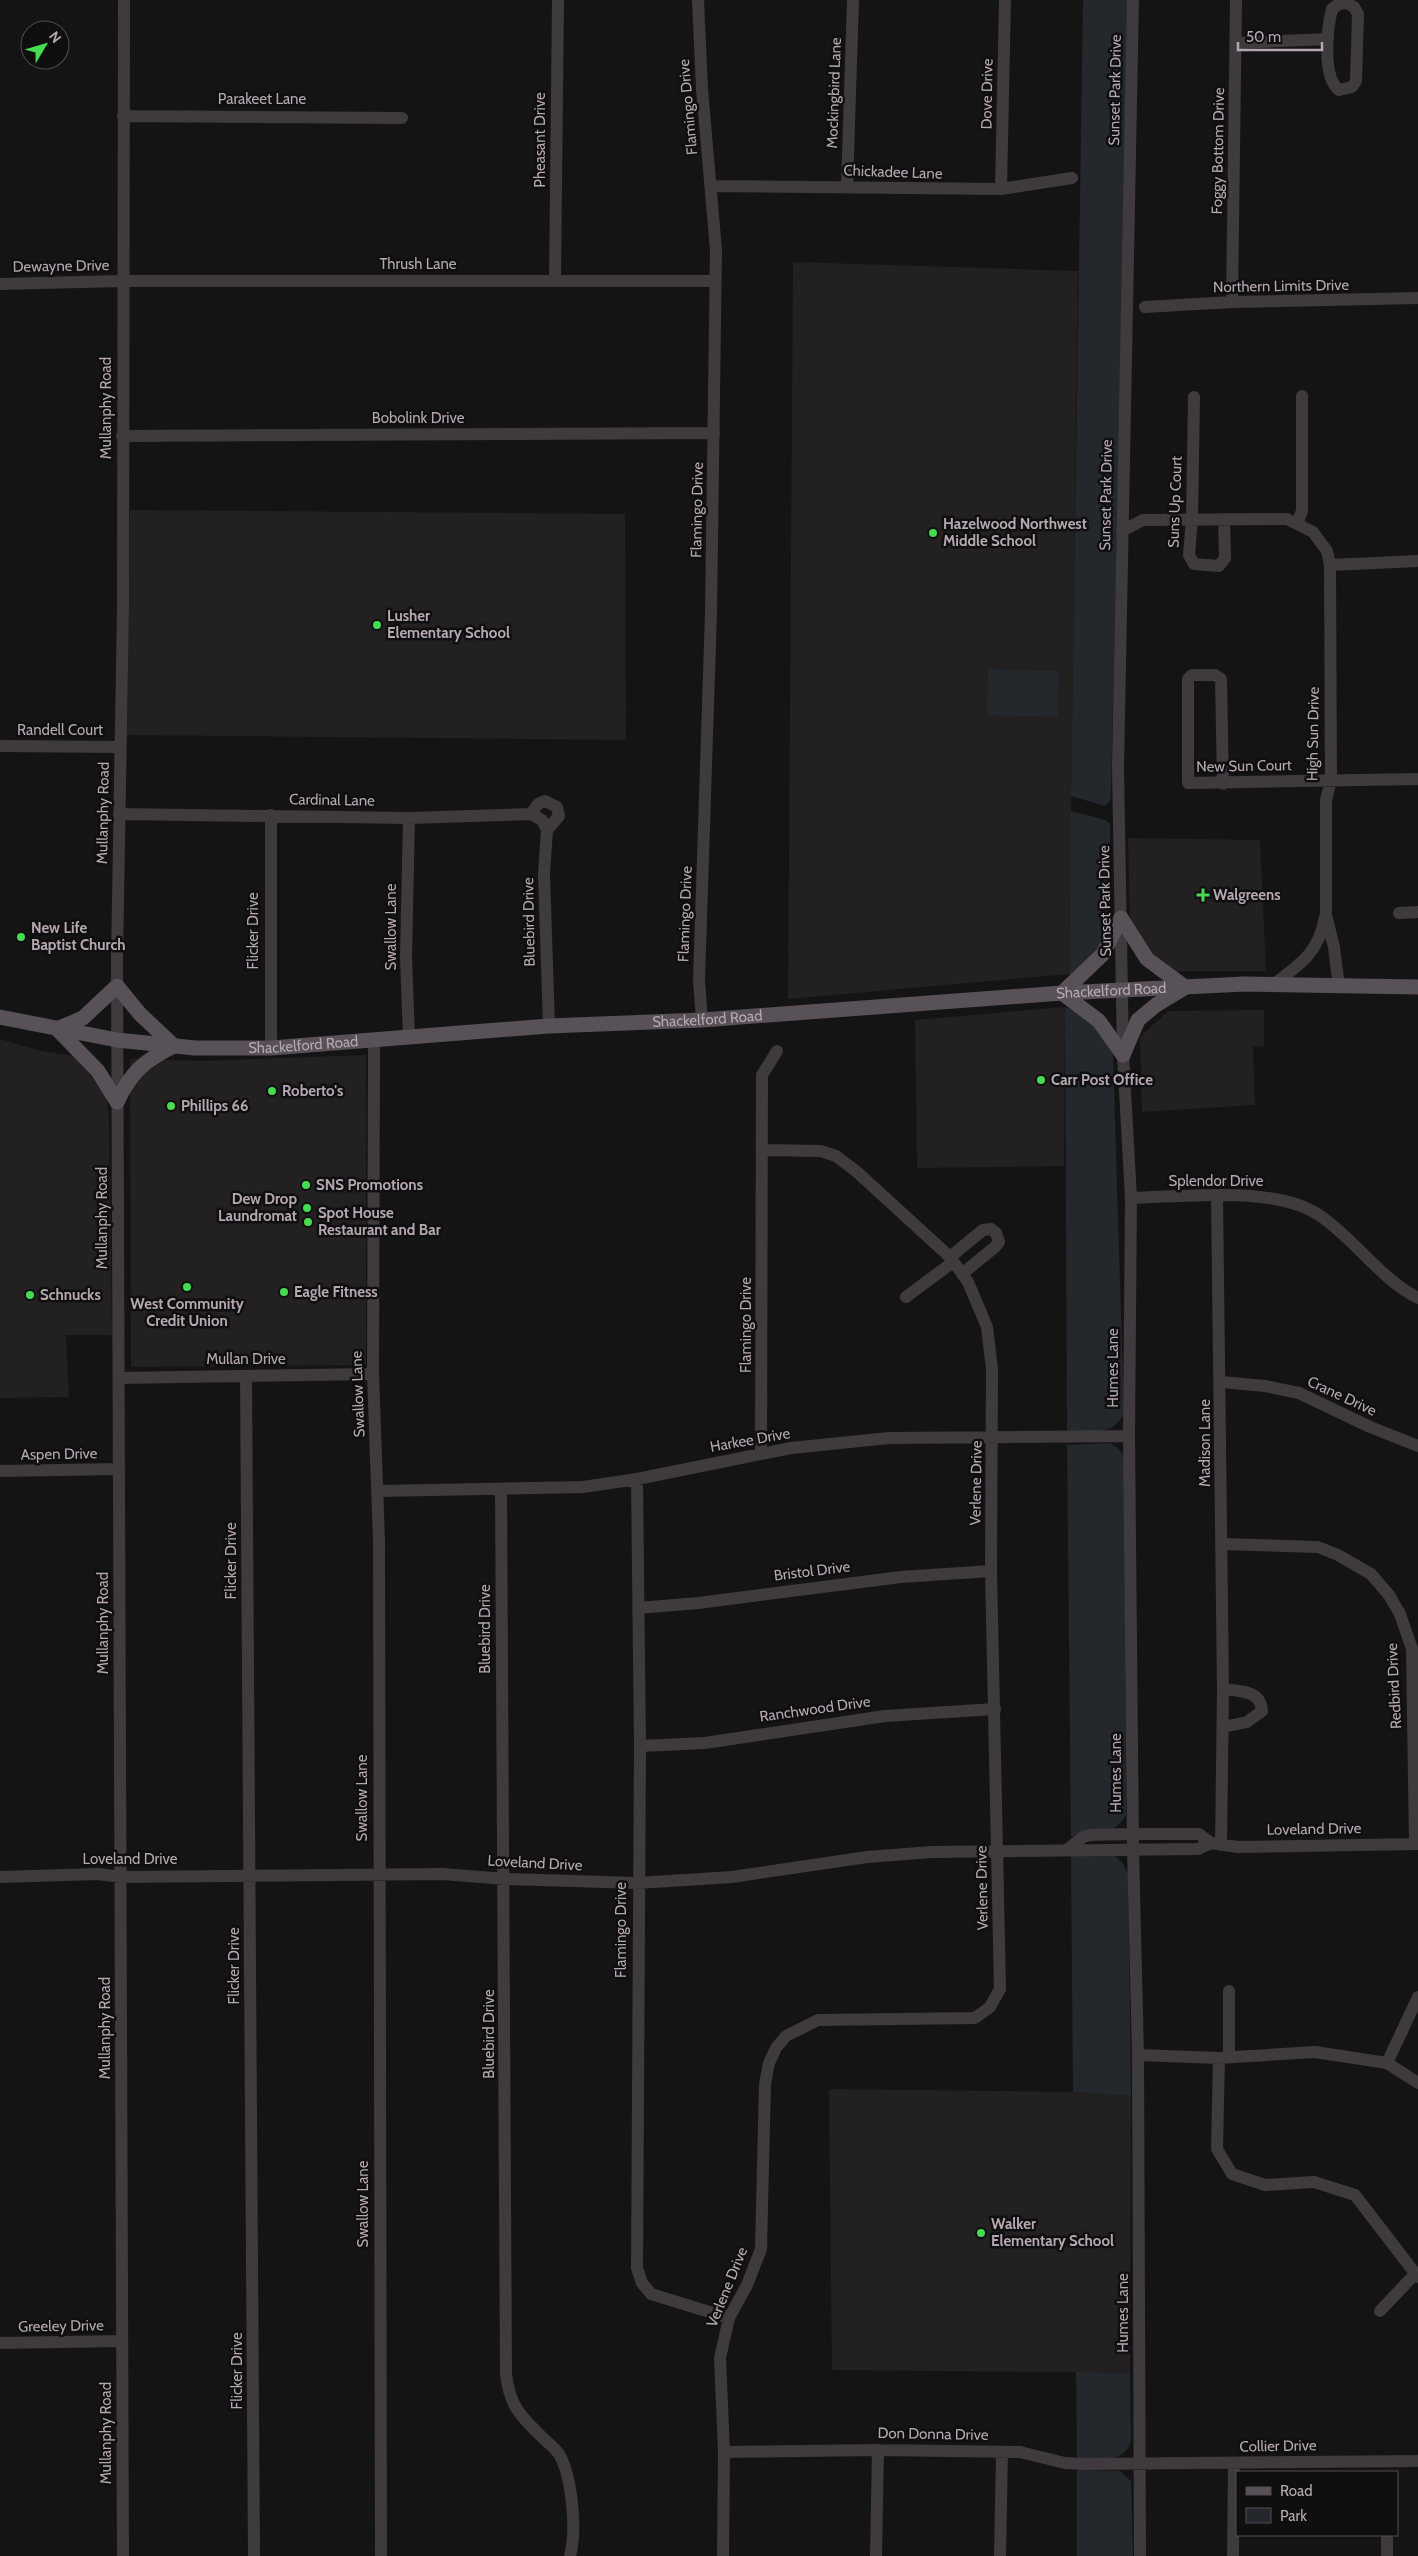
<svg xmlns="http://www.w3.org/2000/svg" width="1418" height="2556" font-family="Cabin,sans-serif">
<rect width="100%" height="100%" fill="#151414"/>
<path fill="#222021" d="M793 262 1078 271 1069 974 788 999Z
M130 510 625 514 626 740 127 735Z
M1128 838 1260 840 1266 971H1170L1155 965 1130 925Z
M1065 1007 1064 1166 917 1168 915 1020Z
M1264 1010V1046L1253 1047 1255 1105 1142 1112 1140 1037 1168 1011Z
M0 1039 41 1051 73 1056 105 1087 109 1118 112 1335H66L69 1397 0 1398Z
M366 1055V1365L131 1367 130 1059 203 1061Z
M829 2089 1073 2092 1131 2096 1130 2373 832 2370Z"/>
<path fill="#24282c" d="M1083 0H1129L1111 791 1110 801 1105 806 1071 796Z
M988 669 1059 671 1058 717 987 715Z
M1071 811 1105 820 1110 824V934L1079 973 1069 974Z
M1065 1007 1085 1014 1110 1043 1113 1055 1124 1412C1116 1437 1087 1431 1067 1431Z
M1110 1443 1118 1448 1124 1456 1126 1815C1113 1839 1095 1828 1071 1837L1067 1445Z
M1071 1854 1115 1856 1123 1864 1128 1874 1131 2096 1073 2092Z
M1076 2372 1130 2373 1131 2441C1124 2465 1097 2459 1077 2459Z
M1077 2470 1120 2471 1131 2481 1133 2556H1077Z"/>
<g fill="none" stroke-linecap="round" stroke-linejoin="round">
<path stroke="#3f3a3d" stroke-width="12" d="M698 0 702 89 716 250 711 613 699 980 702 1020
M1133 0 1118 767 1123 1055 1131 1198 1129 1436 1133 1849 1138 2055 1140 2556
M1347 3 1354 7 1358 14 1356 81 1352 87 1339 90C1322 77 1327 29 1332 9L1339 4Z
M1237 43 1328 39
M123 116 402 118
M711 186 1001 189 1072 178
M847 187 853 0
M1001 189 1005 0
M555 280 558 0
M0 284 122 281H714
M1232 302 1236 0
M1145 307 1232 302 1418 298
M1194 397 1192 519 1189 555 1194 564 1219 566 1225 558 1224 519
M122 436 714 433
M1297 524 1302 511V396
M1122 531 1143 520 1287 519 1313 532 1327 551 1330 565 1331 780 1326 800V915L1334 947 1339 987
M1330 565 1418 561
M0 746 119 747
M1223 784 1221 679 1215 675H1192L1188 679V783L1418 779
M119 814 409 818 531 814 542 820 547 830 544 874 549 1026
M531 814 538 804 545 801 557 807 559 816 547 830
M409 818 406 956 409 1037
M1399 913 1418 912
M1274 984C1301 964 1319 952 1325 917
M374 1041 373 1374 379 1541 381 2556
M271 1048V815
M1217 1196 1223 1689 1221 1845
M1131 1198C1185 1197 1273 1185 1319 1215 1355 1239 1379 1278 1418 1298
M950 1257 983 1230 991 1229 996 1233 999 1242 995 1247 962 1274
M906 1297 953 1262
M246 1376 254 2556
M119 1378 373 1374
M1221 1382 1265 1386 1299 1393 1370 1427 1418 1446
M761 1454 762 1075 777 1051
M0 1471 119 1469
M637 1479 640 1746 637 2268 642 2283 651 2294 729 2318
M501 1489 506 2373C509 2405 520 2416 543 2438 548 2443 555 2448 559 2454 572 2476 577 2531 570 2556
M378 1491 583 1487 637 1479 791 1448 889 1438 1129 1436
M1221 1544 1318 1547 1338 1555 1371 1574 1389 1595 1400 1614 1412 1649 1415 1844
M638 1608 698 1603 901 1577 991 1571
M1223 1727 1247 1722 1262 1711C1261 1690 1239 1691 1223 1689
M640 1746 705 1743 885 1716 995 1709
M1067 1850 1083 1837 1090 1835 1132 1834H1199L1211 1843 1238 1847 1418 1844
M0 1877 98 1874 121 1877 443 1874 505 1879 637 1883 732 1877 867 1857 932 1852 1198 1849 1211 1843
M1138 2055 1219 2058 1315 2052 1387 2063 1418 2083
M1229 2057V1991
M1219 2058 1217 2149 1232 2174 1265 2185 1314 2182 1355 2195 1418 2277
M1387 2063 1418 1997
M1380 2311 1414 2275
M0 2343 122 2341
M724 2452 878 2450 1020 2452 1065 2463 1084 2464 1418 2461
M1387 2535V2556
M123 2556 117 959 123 608 124 0
M723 2556 724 2452 720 2358 729 2318 747 2285 761 2249 765 2084 769 2063 776 2048 786 2036 818 2020 975 2018 990 2007 1000 1989 991 1571 992 1369 987 1327 968 1282 950 1257 857 1172 836 1156 821 1151 763 1150
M876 2556 878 2450
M1000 2556 1002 2452
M1233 2556 1234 2463"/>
<g stroke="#585157" stroke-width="15">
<path d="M1121 918 1147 959 1185 987"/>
<path d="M1062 993 1103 954 1121 918"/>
<path d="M1062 993 1099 1021 1123 1055"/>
<path id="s1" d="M0 1017 117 1040 195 1048H271L549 1026 702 1020 1062 993 1245 984 1418 987"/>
<path d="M57 1029 83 1018 117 986 140 1014 174 1046"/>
<path d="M57 1029 98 1071 117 1102"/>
<path d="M1123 1055 1138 1020 1156 1005 1184 988"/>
<path d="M117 1102C131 1072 145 1060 174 1046"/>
</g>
</g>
<g fill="#45dc51" stroke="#100f0f" stroke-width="2">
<circle cx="933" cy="533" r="5"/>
<circle cx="377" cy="625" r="5"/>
<path d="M1200.5 887.5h5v5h5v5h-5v5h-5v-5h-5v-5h5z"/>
<circle cx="21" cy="937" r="5"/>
<circle cx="1041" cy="1080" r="5"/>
<circle cx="272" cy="1091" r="5"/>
<circle cx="171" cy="1106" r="5"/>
<circle cx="306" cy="1185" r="5"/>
<circle cx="307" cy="1208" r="5"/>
<circle cx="308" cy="1222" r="5"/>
<circle cx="187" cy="1287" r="5"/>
<circle cx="284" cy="1292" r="5"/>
<circle cx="30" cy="1295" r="5"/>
<circle cx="981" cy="2233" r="5"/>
</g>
<g text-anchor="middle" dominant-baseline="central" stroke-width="5" stroke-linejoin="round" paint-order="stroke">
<g font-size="15" fill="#b4a7b2" stroke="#100f0f">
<text transform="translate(1115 90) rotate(-89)">Sunset Park Drive</text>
<text transform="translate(834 93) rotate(-88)">Mockingbird Lane</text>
<text transform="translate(987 94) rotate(-89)">Dove Drive</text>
<text x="262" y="99">Parakeet Lane</text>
<text transform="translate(688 107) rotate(-95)">Flamingo Drive</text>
<text transform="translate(540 140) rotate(-90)">Pheasant Drive</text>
<text transform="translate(1218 151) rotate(-89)">Foggy Bottom Drive</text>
<text transform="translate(893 172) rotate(2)">Chickadee Lane</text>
<text x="418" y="264">Thrush Lane</text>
<text transform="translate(61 266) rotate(-1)">Dewayne Drive</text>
<text transform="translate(1281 286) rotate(-1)">Northern Limits Drive</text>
<text transform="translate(106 408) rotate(-90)">Mullanphy Road</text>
<text x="418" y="418">Bobolink Drive</text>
<text transform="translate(1106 495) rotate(-89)">Sunset Park Drive</text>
<text transform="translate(1175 502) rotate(-88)">Suns Up Court</text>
<text transform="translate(697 510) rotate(-89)">Flamingo Drive</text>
<text x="60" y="730">Randell Court</text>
<text transform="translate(1313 734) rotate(-89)">High Sun Drive</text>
<text transform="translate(1244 766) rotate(-1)">New Sun Court</text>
<text transform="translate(332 800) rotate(1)">Cardinal Lane</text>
<text transform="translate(103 813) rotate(-89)">Mullanphy Road</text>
<text transform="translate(1105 901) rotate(-91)">Sunset Park Drive</text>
<text transform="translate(685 914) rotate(-88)">Flamingo Drive</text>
<text transform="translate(529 922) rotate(-91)">Bluebird Drive</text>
<text transform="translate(391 927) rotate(-90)">Swallow Lane</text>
<text transform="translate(253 931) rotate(-90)">Flicker Drive</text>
<text stroke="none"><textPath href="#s1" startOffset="1116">Shackelford Road</textPath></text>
<text stroke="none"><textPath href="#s1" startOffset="711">Shackelford Road</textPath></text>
<text stroke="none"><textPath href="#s1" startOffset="306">Shackelford Road</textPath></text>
<text x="1216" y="1181">Splendor Drive</text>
<text transform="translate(102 1218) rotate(-90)">Mullanphy Road</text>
<text transform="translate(746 1325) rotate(-90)">Flamingo Drive</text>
<text x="246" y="1359">Mullan Drive</text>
<text transform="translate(1113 1368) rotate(-90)">Humes Lane</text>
<text transform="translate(358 1394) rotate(-92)">Swallow Lane</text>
<text transform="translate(1342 1396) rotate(25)">Crane Drive</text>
<text transform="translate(750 1440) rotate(-10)">Harkee Drive</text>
<text transform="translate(1205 1443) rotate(-90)">Madison Lane</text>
<text transform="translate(59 1454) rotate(-1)">Aspen Drive</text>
<text transform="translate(976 1483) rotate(-89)">Verlene Drive</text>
<text transform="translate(231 1561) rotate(-90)">Flicker Drive</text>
<text transform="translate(812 1571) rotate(-7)">Bristol Drive</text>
<text transform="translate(103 1623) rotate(-90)">Mullanphy Road</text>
<text transform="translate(485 1629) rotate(-90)">Bluebird Drive</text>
<text transform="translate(1394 1686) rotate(-93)">Redbird Drive</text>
<text transform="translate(815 1709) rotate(-8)">Ranchwood Drive</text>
<text transform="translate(1116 1773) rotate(-90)">Humes Lane</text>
<text transform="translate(362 1798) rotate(-90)">Swallow Lane</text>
<text transform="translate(1314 1829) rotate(-1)">Loveland Drive</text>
<text x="130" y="1859">Loveland Drive</text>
<text transform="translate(535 1863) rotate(3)">Loveland Drive</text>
<text transform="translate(982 1888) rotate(-91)">Verlene Drive</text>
<text transform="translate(621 1930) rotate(-90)">Flamingo Drive</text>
<text transform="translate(234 1966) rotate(-90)">Flicker Drive</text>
<text transform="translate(105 2028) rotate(-90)">Mullanphy Road</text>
<text transform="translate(489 2034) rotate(-90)">Bluebird Drive</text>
<text transform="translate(363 2204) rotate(-90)">Swallow Lane</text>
<text transform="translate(727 2287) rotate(-68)">Verlene Drive</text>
<text transform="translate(1123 2313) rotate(-90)">Humes Lane</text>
<text transform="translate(61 2326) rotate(-1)">Greeley Drive</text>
<text transform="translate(237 2371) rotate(-90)">Flicker Drive</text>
<text transform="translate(106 2433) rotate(-90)">Mullanphy Road</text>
<text transform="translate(933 2434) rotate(1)">Don Donna Drive</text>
<text transform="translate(1278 2446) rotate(-1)">Collier Drive</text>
</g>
<g font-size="15" font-weight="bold" fill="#b4a7b2" stroke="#100f0f" text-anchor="start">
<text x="943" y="524">Hazelwood Northwest<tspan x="943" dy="17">Middle School</tspan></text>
<text x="387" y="616">Lusher<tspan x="387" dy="17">Elementary School</tspan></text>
<text x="1213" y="895">Walgreens</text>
<text x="31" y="928">New Life<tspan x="31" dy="17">Baptist Church</tspan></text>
<text x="1051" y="1080">Carr Post Office</text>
<text x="282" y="1091">Roberto's</text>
<text x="181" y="1106">Phillips 66</text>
<text x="316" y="1185">SNS Promotions</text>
<text x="297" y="1199" text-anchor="end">Dew Drop<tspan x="297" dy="17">Laundromat</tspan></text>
<text x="318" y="1213">Spot House<tspan x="318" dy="17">Restaurant and Bar</tspan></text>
<text x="294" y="1292">Eagle Fitness</text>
<text x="40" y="1295">Schnucks</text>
<text x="187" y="1304" text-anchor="middle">West Community<tspan x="187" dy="17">Credit Union</tspan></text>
<text x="991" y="2224">Walker<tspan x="991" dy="17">Elementary School</tspan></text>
</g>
</g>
<rect x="1236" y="2471" width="162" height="65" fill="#100f0f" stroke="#524c50"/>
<rect x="1246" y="2487" width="25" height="8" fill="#585157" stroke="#524c50"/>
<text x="1280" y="2496" font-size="15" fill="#b4a7b2">Road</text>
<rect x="1246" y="2508" width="25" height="15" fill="#24282c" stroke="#524c50"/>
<text x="1280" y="2521" font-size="15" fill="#b4a7b2">Park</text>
<g transform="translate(45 45) rotate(52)"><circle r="24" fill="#100f0f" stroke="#524c50"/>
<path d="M0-4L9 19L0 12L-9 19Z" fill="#45dc51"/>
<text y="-8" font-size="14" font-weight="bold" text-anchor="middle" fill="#b4a7b2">N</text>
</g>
<path d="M1238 42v8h84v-8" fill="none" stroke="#b4a7b2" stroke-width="2.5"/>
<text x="1246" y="42" font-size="15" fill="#b4a7b2" stroke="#100f0f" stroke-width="4" paint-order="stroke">50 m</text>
</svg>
